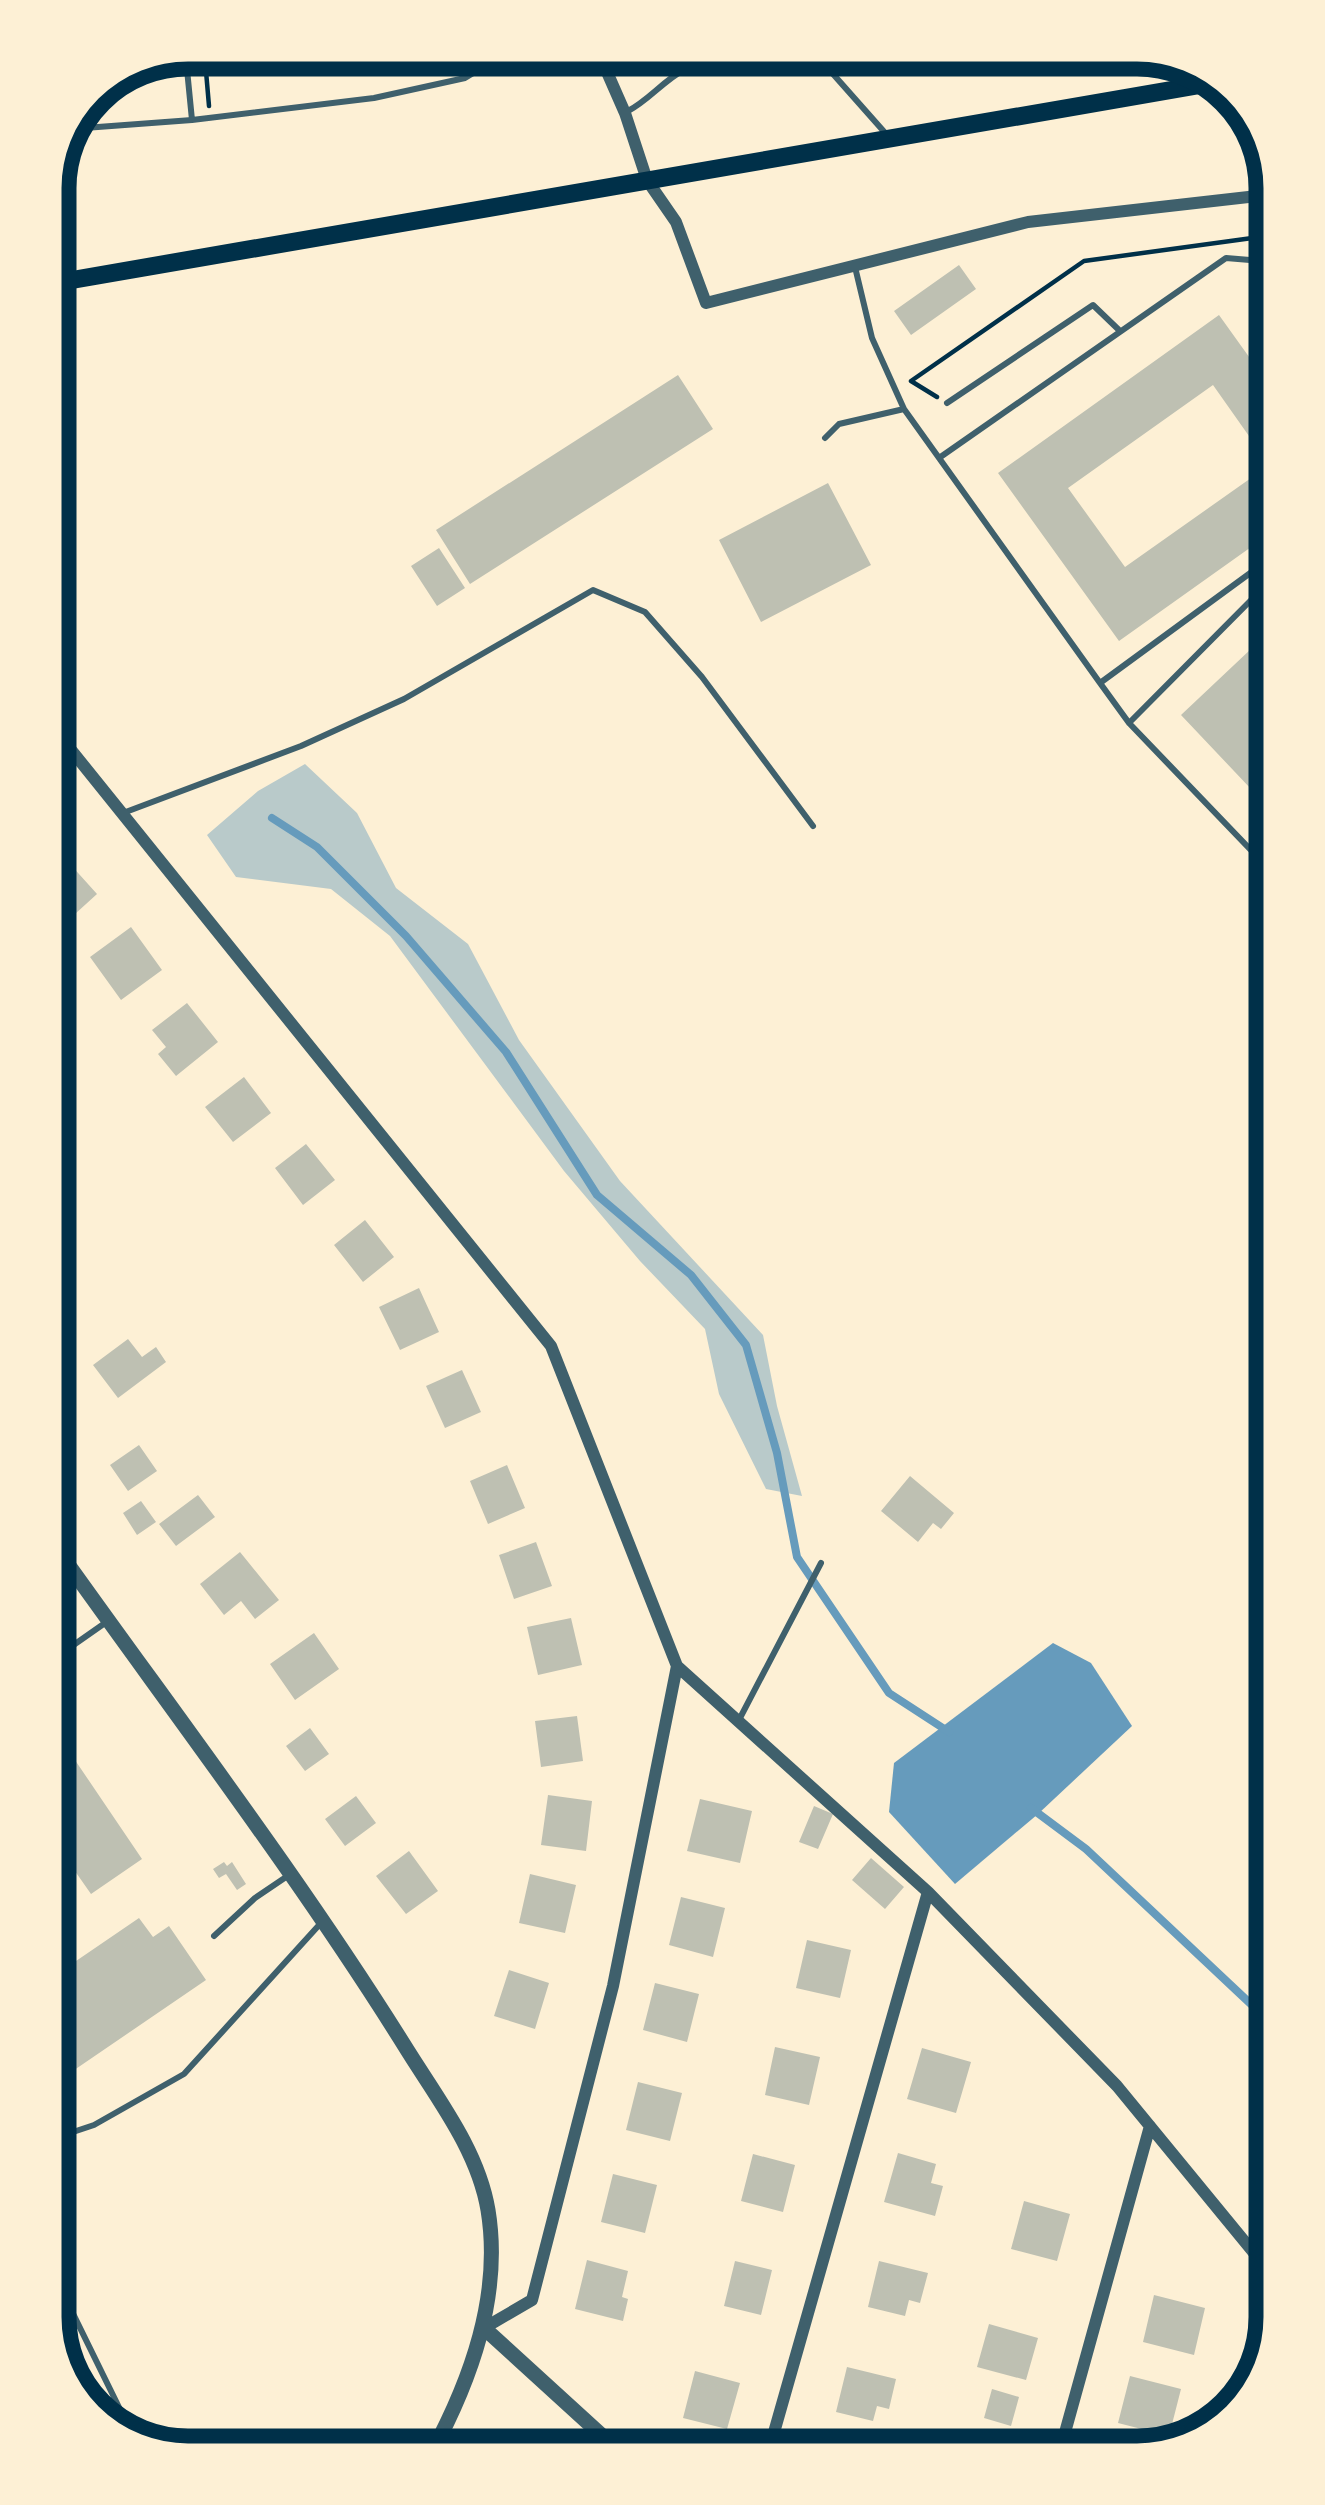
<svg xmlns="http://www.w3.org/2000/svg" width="1325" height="2505" font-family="Rubik,sans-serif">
<rect width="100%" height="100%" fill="#fdf0d5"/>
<path fill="#b9caca" d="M305 764 357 813 396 888 468 944 519 1040 620 1181 763 1335 777 1406 802 1496 766 1489 719 1394 705 1329 640 1261 564 1171 390 936 331 889 236 877 207 835 258 791Z"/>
<path fill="#669bbc" d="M1053 1643 1091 1663 1132 1726 1038 1814 955 1884 889 1812 894 1763Z"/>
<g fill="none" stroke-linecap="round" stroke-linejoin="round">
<path stroke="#669bbc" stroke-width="8" d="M272 818 317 847 406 936 506 1052 597 1195 691 1275 746 1345 777 1453 797 1557 889 1693 949 1732
M1031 1808 1086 1849 1254 2007 1276 2059"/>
</g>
<path fill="#bec0b2" d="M216 48H438L432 55 393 51 386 60 357 56 218 69Z
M959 265 976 289 911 335 894 311Z
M1219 315 1267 382 1268 463 1213 385 1068 488 1125 567 1268 466V535L1119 641 998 473Z
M678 375 713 429 470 584 436 530Z
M828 483 871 565 761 622 719 540Z
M439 548 465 588 437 606 411 566Z
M1269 632V711L1254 725 1269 741V808L1181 715Z
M70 864 97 894 64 924 52 911V881Z
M131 927 162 970 121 1000 90 957Z
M187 1003 218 1042 176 1076 158 1054 166 1047 152 1030Z
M244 1077 271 1113 233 1142 205 1107Z
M306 1144 335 1180 303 1205 275 1168Z
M365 1220 394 1257 363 1282 334 1245Z
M419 1288 439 1332 400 1350 379 1307Z
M128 1339 142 1357 156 1347 166 1362 118 1398 93 1365Z
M462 1370 481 1412 445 1428 426 1386Z
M139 1445 157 1471 128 1491 110 1465Z
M507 1465 525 1508 488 1524 470 1481Z
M910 1476 954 1513 941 1529 933 1523 918 1542 881 1511Z
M198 1495 215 1517 176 1546 159 1524Z
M141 1501 156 1522 137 1535 123 1513Z
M536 1542 552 1586 514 1599 499 1555Z
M240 1552 279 1600 255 1619 241 1601 224 1615 200 1584Z
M571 1618 582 1665 538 1675 527 1627Z
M314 1633 339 1669 295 1700 270 1664Z
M577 1716 583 1761 541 1767 535 1721Z
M310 1728 329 1754 305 1771 286 1746Z
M56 1732 142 1859 91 1894 56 1844Z
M548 1795 592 1801 586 1851 541 1845Z
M356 1796 376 1823 345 1846 325 1819Z
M700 1799 752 1811 740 1863 687 1851Z
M814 1806 833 1814 818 1849 799 1842Z
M409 1851 438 1891 406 1914 376 1876Z
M871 1858 904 1887 885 1909 852 1880Z
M224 1862 227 1866 232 1862 246 1884 237 1890 226 1874 219 1878 213 1869Z
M530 1874 576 1885 565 1933 519 1923Z
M681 1897 725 1908 713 1957 669 1945Z
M139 1918 153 1937 169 1926 206 1980 64 2077 57 2067V1974Z
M807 1940 851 1950 840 1998 796 1988Z
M509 1970 549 1983 535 2029 494 2016Z
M655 1983 699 1994 687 2042 643 2030Z
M775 2047 820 2057 809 2105 765 2095Z
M922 2048 971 2062 956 2113 907 2099Z
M638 2082 682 2093 670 2141 626 2130Z
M898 2153 936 2164 931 2183 943 2186 935 2216 884 2202Z
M753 2154 795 2165 783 2212 741 2201Z
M613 2174 657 2185 645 2233 601 2222Z
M1024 2201 1070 2214 1057 2261 1011 2249Z
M587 2260 628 2271 622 2297 628 2299 623 2321 575 2309Z
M735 2261 772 2270 761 2315 724 2306Z
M879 2261 928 2273 920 2303 909 2300 905 2316 868 2307Z
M1154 2295 1205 2308 1194 2355 1143 2342Z
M989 2324 1038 2338 1026 2380 977 2367Z
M847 2367 896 2379 889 2409 877 2406 873 2421 836 2412Z
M695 2371 740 2383 727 2429 683 2418Z
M1130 2376 1181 2389 1169 2436 1118 2423Z
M992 2389 1019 2397 1011 2426 984 2418Z"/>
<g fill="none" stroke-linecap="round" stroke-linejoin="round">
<path stroke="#003049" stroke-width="4.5" d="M204 48 209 106
M937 397 911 381 1084 261 1267 236"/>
<path stroke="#3f606c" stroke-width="6" d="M810 48 887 135
M185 49 192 120
M691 64 703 48
M628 111C649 100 663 81 685 69 702 60 725 56 743 48
M71 129 192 120 374 98 465 78 480 69 487 48
M855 267 872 338 904 409
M947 403 1093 305 1120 331
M825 438 839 424 904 409 1100 683 1268 560
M939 458 1226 258 1250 260 1267 273
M1100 683 1129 723 1270 870
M1129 723 1268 583
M123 813 301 746 404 699 593 590 645 612 702 677 813 826
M55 1658 105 1623
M740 1718 821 1563
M214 1936 255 1898 289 1875
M58 2121 71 2133
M58 2137 94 2125 184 2074 320 1924
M58 2283 136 2442"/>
<path stroke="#3f606c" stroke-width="12" d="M590 48 607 72 625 113 647 180 676 222 706 303 1028 222 1266 195
M607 72 644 48
M51 725 551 1346 677 1666 928 1892 1117 2086 1277 2281
M484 2328 532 2300 613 1986 677 1666
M1061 2447 1150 2126
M769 2450 928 1892"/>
<path stroke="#3f606c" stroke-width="15" d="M55 1546C173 1712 298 1875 406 2048 437 2098 478 2150 488 2210 502 2295 471 2380 431 2454
M484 2328 620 2452"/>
<path stroke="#003049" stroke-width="18" d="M49 284 1223 81"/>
</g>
<path d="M0 0H1325V2505H0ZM188 69H1137A119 119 0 0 1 1256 188V2317A119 119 0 0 1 1137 2436H188A119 119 0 0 1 69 2317V188A119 119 0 0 1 188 69Z" fill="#fdf0d5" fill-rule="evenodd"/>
<path fill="none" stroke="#003049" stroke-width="15" d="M188 69H1137A119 119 0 0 1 1256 188V2317A119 119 0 0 1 1137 2436H188A119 119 0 0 1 69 2317V188A119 119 0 0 1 188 69Z"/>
</svg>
